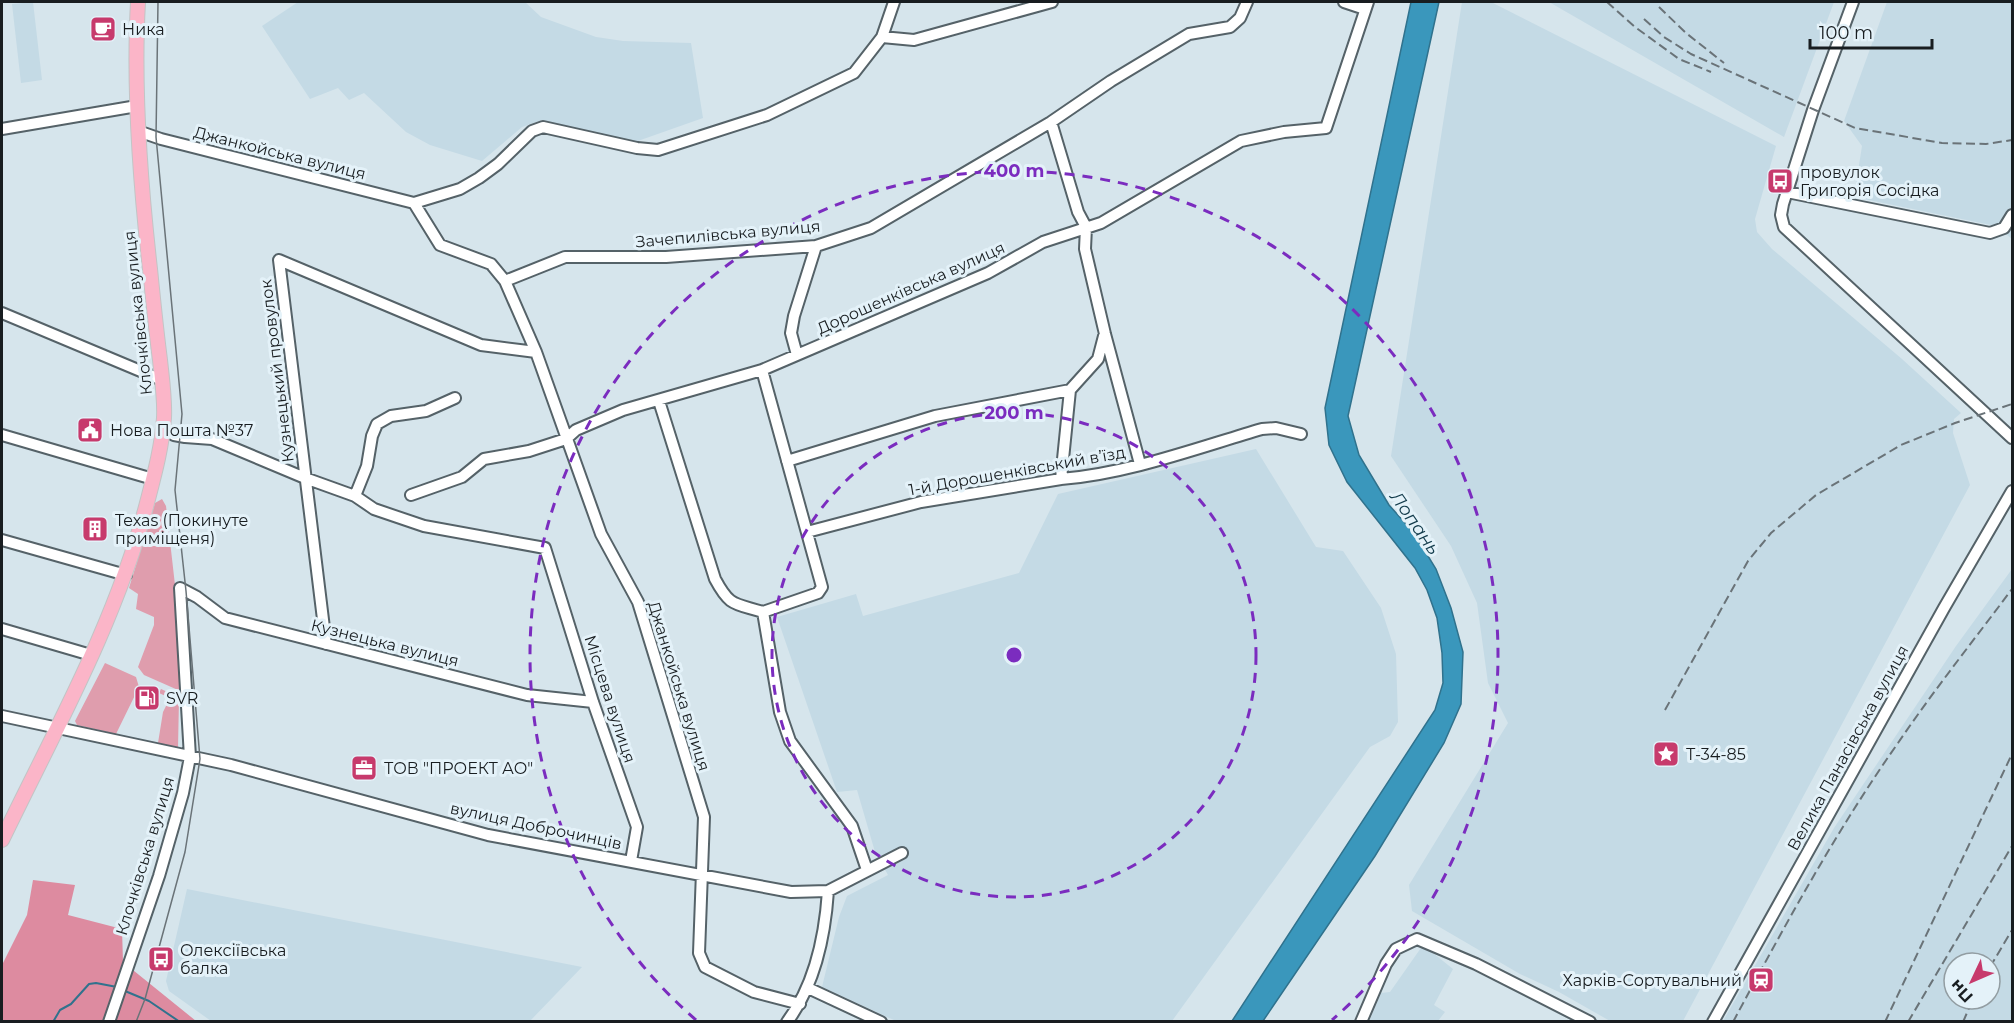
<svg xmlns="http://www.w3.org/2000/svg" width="2014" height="1023" font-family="Montserrat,sans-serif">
<rect width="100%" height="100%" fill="#d6e5ec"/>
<path fill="#c4dae5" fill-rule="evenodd" d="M33 2 42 80 21 83 12 4Z
M298 2H525L541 17 596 37 623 41 691 43 703 118 635 142 542 120 522 127 482 161 430 145 406 132 364 93 349 100 338 88 310 99 262 26Z
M1462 2H1491L1776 146 1755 219 1757 232 1772 249 1902 359 1961 413 1954 419 1953 433 1970 485 1683 1021H1610L1559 992 1520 974 1412 911 1409 885 1508 723 1488 683 1477 603 1451 546 1391 456Z
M1549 2H1834L1784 137Z
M1887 2H2012V239L1996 226 1854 197 1862 146 1844 121Z
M1256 449 1316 547 1343 551 1381 608 1396 654 1398 722 1390 736 1370 747 1172 1021H896L822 987 839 917 847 896 888 875 875 852 857 790 837 792 777 617 856 594 863 616 1019 573 1058 494Z
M2012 569V1021H1723L1834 828 1956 646ZM1954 963H1990V999H1954Z
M187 889 582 967 530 1021H211L169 991 166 981Z
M1423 945 1453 969 1434 1005 1445 1012 1438 1021 1369 1022 1381 993 1390 992Z"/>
<path fill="#df9dad" d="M162 499 166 506 175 585 174 595 181 688 178 690 144 675 138 667 154 625V617L136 609 138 594 129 588 155 503Z
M105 663 136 677 139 687 116 734 77 725 75 721Z
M161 689 172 694 179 699 178 748 176 750 159 746 158 743 163 712 170 698 159 693Z"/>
<path fill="#dd8ba0" d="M33 880 75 885 68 915 122 929 123 962 196 1021H2V965L27 915Z"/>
<path fill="#3a97bc" stroke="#30728d" stroke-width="1.5" d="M1411 2H1439L1348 416 1359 455 1389 505 1414 533 1436 569 1451 608 1463 652 1461 704 1444 743 1375 856 1263 1021H1232L1435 710 1443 683 1442 653 1437 618 1427 590 1415 568 1347 482 1329 445 1325 408Z"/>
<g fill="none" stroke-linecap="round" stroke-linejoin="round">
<path stroke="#30728d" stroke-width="2" d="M125 991 149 1001 180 1022
M53 1022 60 1010 71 1004 89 984 96 983 117 987"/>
<defs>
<path id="minor" d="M1344 2 1365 9
M1853 2 1813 110 1783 204 1781 215 1784 227 2012 438
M882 37 914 40 1052 2
M1051 122 1078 212 1086 227 1085 249 1105 334 1140 464
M2 129 137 106
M138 131 161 139 414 203 460 189 479 178 498 164 532 131 543 127 637 148 658 150 767 115 854 73 882 37 894 2
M1787 192 1990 233 2004 228 2012 215
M414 203 440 245 491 264 505 281 536 352 601 534 638 602 704 817 699 953 705 967 754 992 800 1004
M505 281 565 257H666L816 246 871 228 1051 122 1111 81 1189 34 1230 27 1240 18 1247 2
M2 313 162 380
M797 355 791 333 794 316 816 246
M762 370 822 587 818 593 763 612
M659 401 715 579C730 607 734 603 763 612
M163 428 174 435 185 437 212 439 305 478 355 496 374 509 424 526 545 548 593 702 637 827 631 861
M2 435 153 479
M787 461 935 416 1070 390
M1061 479 1070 390 1098 359 1104 336
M411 495 462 477 484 459 529 451 566 439 576 430 623 410 762 370 988 273 1043 242 1101 223 1241 141 1284 132 1326 128 1368 2
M355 496 367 466 372 436 377 424 391 416 426 411 455 398
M807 532 921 502 1061 479C1127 474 1197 448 1262 429L1276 428 1301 434
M2 540 126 575
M763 612 780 712 790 741 852 826 867 870
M2 629 91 655
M326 644 279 260 481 345 536 352
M2 716 231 765 488 835 791 892 828 891 902 853
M808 988 881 1022
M109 1022 159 876 183 793 190 757 180 588 197 597 225 618 527 695 593 702
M787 1022C815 985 825 936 828 891
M1361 1022 1386 964 1396 949 1417 939 1476 964 1590 1022
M1713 1022 1944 608 2012 491"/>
<path id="major" d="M2 840C55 730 116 622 147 503 154 476 162 447 164 418 165 399 162 379 160 360 156 329 153 299 150 269 140 181 133 90 138 2"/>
</defs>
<use href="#minor" stroke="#556268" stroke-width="14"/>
<use href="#major" stroke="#c3c4c5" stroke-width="16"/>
<use href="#minor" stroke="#fff" stroke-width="10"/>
<use href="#major" stroke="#fbb5c8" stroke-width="14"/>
<path stroke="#6a7378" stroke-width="1.5" d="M136 1022 145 999 185 852 200 759 186 591 175 490 182 414 156 137 158 2"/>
<path stroke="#6a7378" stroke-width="2" stroke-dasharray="9 4.5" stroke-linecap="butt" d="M1607 2 1635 27 1679 59 1711 72
M1659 7 1686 33 1724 63
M1644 19 1664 37 1691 54 1855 128 1942 143 1986 144 2012 140
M1665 710 1748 561 1771 533 1816 495 1901 445 1955 423 2012 404
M1990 967 2012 930
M1733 1022C1784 927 1836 831 1898 743 1934 690 1974 640 2012 589
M1885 1022 2012 754
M1908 1022 2012 846
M1963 1022 1973 999"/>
</g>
<g fill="none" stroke="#7b2cbf" stroke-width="3" stroke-dasharray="10 8">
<circle cx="1014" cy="655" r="242"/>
<path d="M696 1020A484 484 0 1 1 1332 1020"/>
</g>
<defs>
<symbol id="cafe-square" viewBox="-11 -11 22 22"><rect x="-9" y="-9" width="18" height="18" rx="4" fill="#c73a6c" stroke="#e4f2f9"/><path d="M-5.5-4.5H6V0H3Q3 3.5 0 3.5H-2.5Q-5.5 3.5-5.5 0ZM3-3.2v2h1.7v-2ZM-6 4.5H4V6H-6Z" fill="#fff"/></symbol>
<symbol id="bus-square" viewBox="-11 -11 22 22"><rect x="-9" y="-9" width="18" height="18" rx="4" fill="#c73a6c" stroke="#e4f2f9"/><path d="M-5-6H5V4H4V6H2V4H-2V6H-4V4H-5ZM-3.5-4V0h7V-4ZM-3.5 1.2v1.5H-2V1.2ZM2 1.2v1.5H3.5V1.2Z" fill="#fff"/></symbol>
<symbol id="civic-square" viewBox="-11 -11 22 22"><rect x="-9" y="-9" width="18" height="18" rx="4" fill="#c73a6c" stroke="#e4f2f9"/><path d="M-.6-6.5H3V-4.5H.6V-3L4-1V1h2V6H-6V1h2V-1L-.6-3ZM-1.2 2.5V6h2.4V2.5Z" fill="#fff"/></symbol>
<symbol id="building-square" viewBox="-11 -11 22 22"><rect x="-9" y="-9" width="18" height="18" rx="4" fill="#c73a6c" stroke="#e4f2f9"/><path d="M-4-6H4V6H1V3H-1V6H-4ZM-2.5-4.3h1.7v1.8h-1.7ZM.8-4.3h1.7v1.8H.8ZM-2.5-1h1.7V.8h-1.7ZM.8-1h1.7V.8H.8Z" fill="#fff"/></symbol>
<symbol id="fuel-square" viewBox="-11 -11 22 22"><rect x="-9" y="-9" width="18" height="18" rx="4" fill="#c73a6c" stroke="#e4f2f9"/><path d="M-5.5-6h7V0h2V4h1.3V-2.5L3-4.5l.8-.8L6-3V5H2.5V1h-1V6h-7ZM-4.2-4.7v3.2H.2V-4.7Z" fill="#fff"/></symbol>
<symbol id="sight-square" viewBox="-11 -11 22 22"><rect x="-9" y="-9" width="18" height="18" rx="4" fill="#c73a6c" stroke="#e4f2f9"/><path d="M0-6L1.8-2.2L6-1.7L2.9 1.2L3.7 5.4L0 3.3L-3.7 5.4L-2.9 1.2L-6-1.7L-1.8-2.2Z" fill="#fff"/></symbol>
<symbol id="office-square" viewBox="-11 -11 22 22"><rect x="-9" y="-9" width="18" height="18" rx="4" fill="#c73a6c" stroke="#e4f2f9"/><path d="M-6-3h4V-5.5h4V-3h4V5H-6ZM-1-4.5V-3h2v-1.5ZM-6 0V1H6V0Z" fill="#fff"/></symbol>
<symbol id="station-square" viewBox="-11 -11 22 22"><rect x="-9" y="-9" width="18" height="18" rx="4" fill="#c73a6c" stroke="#e4f2f9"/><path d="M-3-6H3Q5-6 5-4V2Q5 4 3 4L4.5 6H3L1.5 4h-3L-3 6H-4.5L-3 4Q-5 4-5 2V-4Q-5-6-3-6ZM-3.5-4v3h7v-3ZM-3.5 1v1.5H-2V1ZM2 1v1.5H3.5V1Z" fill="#fff"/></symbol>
</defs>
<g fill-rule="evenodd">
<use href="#cafe-square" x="88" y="14" width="30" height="30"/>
<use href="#bus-square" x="1765" y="166" width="30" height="30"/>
<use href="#civic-square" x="75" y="415" width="30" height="30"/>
<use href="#building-square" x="80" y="514" width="30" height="30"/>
<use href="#fuel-square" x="132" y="683" width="30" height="30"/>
<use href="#sight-square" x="1651" y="739" width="30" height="30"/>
<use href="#office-square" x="349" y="753" width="30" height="30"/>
<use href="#bus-square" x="146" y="944" width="30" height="30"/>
<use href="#station-square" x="1746" y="965" width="30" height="30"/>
</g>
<g text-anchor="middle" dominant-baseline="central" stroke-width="6" stroke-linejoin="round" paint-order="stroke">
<g font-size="16" fill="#181d20" stroke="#e4f2f9" text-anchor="start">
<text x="122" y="29">Ника</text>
<text x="1800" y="172">провулок<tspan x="1800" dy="18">Григорія Сосідка</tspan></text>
<text x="110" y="430">Нова Пошта №37</text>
<text x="115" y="520">Texas (Покинуте<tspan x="115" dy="18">приміщеня)</tspan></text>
<text x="166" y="698">SVR</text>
<text x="1686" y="754">Т-34-85</text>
<text x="384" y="768">ТОВ "ПРОЕКТ АО"</text>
<text x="180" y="950">Олексіївська<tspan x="180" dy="18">балка</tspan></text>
<text x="1742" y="980" text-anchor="end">Харків-Сортувальний</text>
</g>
<g font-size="16" fill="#181d20" stroke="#e4f2f9">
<text transform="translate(280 153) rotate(14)">Джанкойська вулиця</text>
<text transform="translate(728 234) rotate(-5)">Зачепилівська вулиця</text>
<text transform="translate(911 288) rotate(-24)">Дорошенківська вулиця</text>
<text transform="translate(138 313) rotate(-96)">Клочківська вулиця</text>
<text transform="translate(277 371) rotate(-97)">Кузнецький провулок</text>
<text transform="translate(1017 471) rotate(-10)">1-й Дорошенківський в’їзд</text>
<text transform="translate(385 643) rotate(14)">Кузнецька вулиця</text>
<text transform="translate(679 686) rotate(73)">Джанкойська вулиця</text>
<text transform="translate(610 699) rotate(72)">Місцева вулиця</text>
<text transform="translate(1848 748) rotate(-61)">Велика Панасівська вулиця</text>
<text transform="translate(536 826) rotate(12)">вулиця Доброчинців</text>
<text transform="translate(145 856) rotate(-73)">Клочківська вулиця</text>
</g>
<g font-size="18" font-style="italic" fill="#113a4a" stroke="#e4f2f9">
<text transform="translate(1415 523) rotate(55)">Лопань</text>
</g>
</g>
<circle cx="1014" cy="655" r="9" fill="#7b2cbf" stroke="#e4f2f9" stroke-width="3"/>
<g font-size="18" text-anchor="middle" font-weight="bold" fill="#7b2cbf" stroke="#e4f2f9" stroke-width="6" stroke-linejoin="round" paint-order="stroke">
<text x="1014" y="177">400 m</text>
<text x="1014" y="419">200 m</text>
</g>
<rect width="2014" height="1023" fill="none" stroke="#181d20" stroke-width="6"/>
<g transform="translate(1972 981) rotate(226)"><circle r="28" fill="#e4f2f9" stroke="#929da2" stroke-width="1.5"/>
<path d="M0-4.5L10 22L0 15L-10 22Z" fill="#c73a6c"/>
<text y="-9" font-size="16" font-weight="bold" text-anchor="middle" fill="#181d20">Пн</text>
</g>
<path d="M1810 39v9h122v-9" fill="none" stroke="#181d20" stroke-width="3"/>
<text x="1819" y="39" font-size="18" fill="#181d20" stroke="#e4f2f9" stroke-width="4.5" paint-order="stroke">100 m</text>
</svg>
